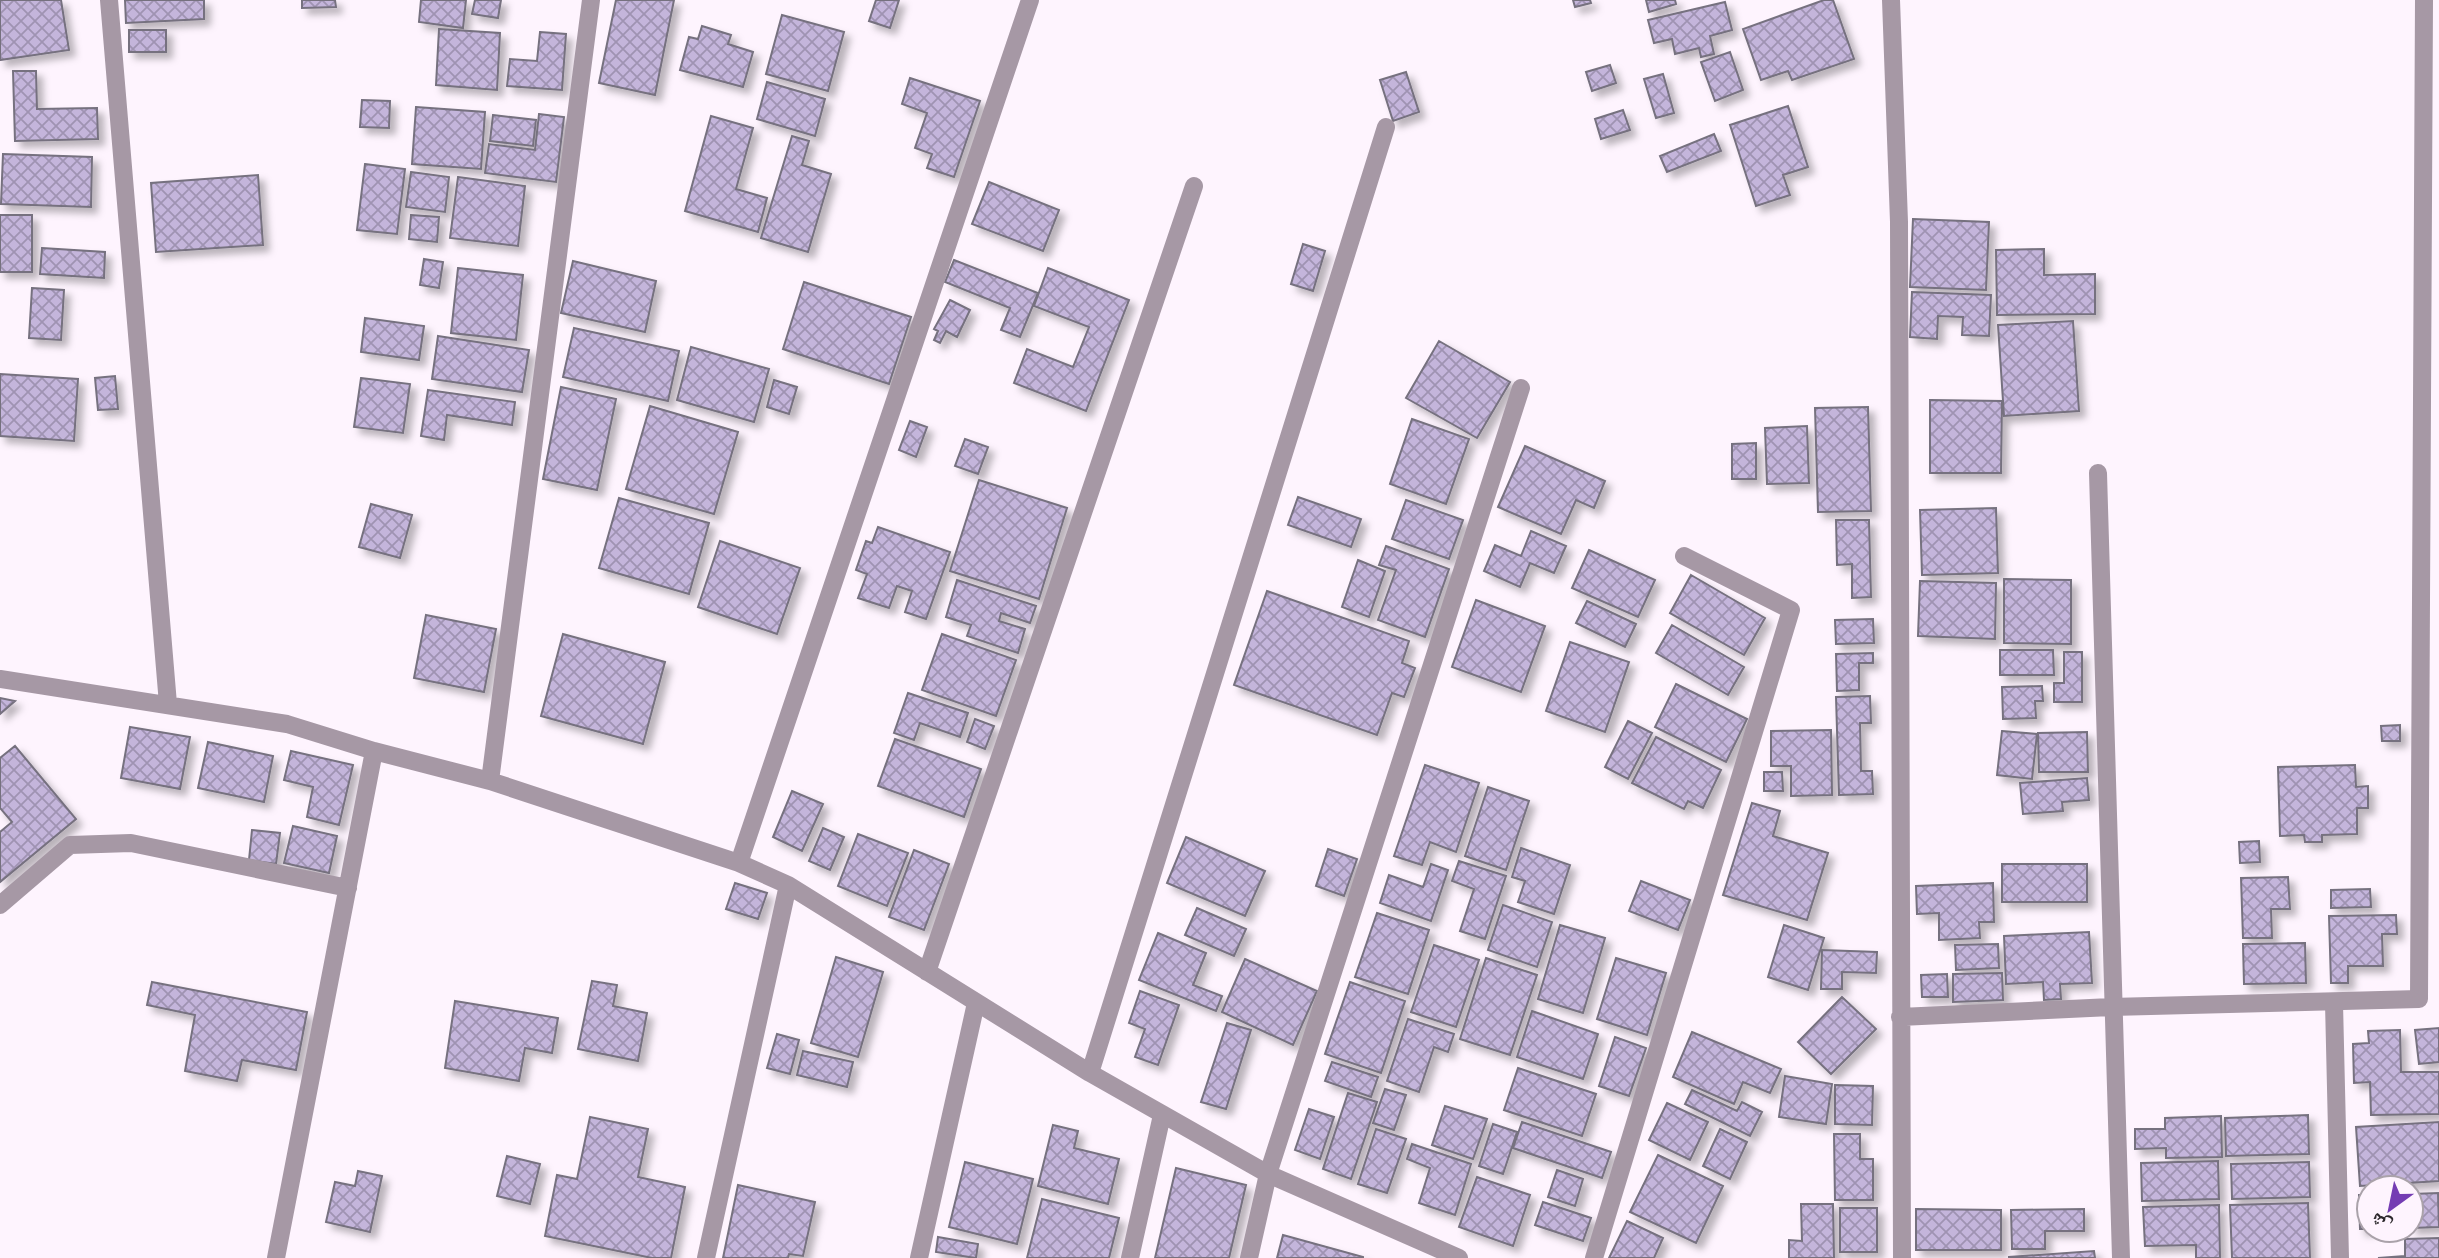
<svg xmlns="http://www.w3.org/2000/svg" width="2439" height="1258" font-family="Karla,'Noto Naskh Arabic',sans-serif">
<defs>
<pattern id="building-cross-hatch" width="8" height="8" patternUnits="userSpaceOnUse" patternTransform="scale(1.75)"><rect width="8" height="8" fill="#c4b5db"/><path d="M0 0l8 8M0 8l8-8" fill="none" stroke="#9f93b2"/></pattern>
<filter id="shadow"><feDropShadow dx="6" dy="6" stdDeviation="3.5" flood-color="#0004"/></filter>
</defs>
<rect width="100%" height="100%" fill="#fef4fe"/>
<path fill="url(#building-cross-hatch)" stroke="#76717f" stroke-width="2" filter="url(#shadow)" d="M0 0H61L69 50 0 60Z
M125 0H204V19L126 23Z
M302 0H335L336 7 302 8Z
M421 0H466L463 28 419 22Z
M475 0H501L498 18 472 14Z
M616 0H674L655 95 599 83Z
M876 0H899L890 28 869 21Z
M1573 0H1590L1591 3 1575 7Z
M1646 0H1675L1676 4 1649 12Z
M1824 0H1833L1854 59 1792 80 1788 71 1761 80 1743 29Z
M1725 2 1732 30 1710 36 1714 54 1701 57 1699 48 1675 54 1672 39 1654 43 1648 20Z
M782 15 844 32 828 91 766 74Z
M702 26 731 35 728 44 753 52 743 87 680 70 689 37 698 39Z
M439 29 500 33 497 90 436 85Z
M129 30H166V52H129Z
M540 32 566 34 562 90 507 86 510 59 537 61Z
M1730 52 1743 90 1715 101 1701 62Z
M1610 65 1616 83 1592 91 1586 72Z
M13 71H36L37 109 97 108 98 139 15 141Z
M1406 72 1419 112 1393 121 1380 80Z
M1663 74 1674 113 1656 118 1644 79Z
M910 78 980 101 954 177 927 168 932 154 915 148 927 113 902 104Z
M767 82 825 99 815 136 757 119Z
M362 100 390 101 389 128 360 127Z
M1788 106 1808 167 1783 175 1790 195 1756 206 1730 125Z
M416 107 485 112 481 169 412 164Z
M1623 110 1630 130 1601 139 1595 119Z
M539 114 564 117 556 182 485 173 489 144 535 150Z
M493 115 536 120 533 146 490 141Z
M711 116 753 128 736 189 767 198 758 232 685 211Z
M1714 134 1721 151 1667 172 1660 156Z
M792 136 809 141 802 165 831 174 808 252 761 238Z
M3 154 92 157 91 207 1 204Z
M365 164 405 169 397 234 357 230Z
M411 172 449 177 445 212 406 207Z
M258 175 263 245 156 252 151 183Z
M458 177 525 186 518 246 450 238Z
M989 182 1059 210 1043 251 972 224Z
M0 215H32V272H0Z
M411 215 439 217 437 242 409 239Z
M1913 219 1989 222 1986 290 1910 287Z
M1303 244 1325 251 1313 291 1291 284Z
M42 248 105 252 104 278 40 274Z
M2044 249V275L2095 274V314L1997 315 1996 250Z
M424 259 443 262 439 288 420 285Z
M954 260 1038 293 1020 337 1001 330 1010 308 945 282Z
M573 261 656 281 645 332 561 313Z
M458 268 523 275 516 340 451 333Z
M1048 268 1129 300 1086 411 1014 383 1027 349 1073 367 1089 327 1034 306Z
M804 282 911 317 889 384 783 349Z
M32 288 64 290 61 340 29 338Z
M1912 292 1991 295 1989 336 1962 335 1963 317 1938 316 1937 339 1910 337Z
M950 300 970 310 957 337 946 331 940 343 934 340 938 331 934 329Z
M365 318 424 326 419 360 361 352Z
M2073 321 2079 411 2004 416 1998 325Z
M574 328 679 351 668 401 563 377Z
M438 336 529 350 522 392 432 379Z
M1439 341 1510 382 1477 438 1406 398Z
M691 347 769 369 754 422 677 400Z
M0 374 78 379 74 441 0 436Z
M115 376 118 409 98 410 95 378Z
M361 378 410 384 403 433 354 427Z
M774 380 797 387 789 414 767 407Z
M561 387 616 399 597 490 543 479Z
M428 390 515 402 512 425 447 415 444 440 421 436Z
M1930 400 2002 401 2001 473H1930Z
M650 406 738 432 714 514 626 489Z
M1868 407 1871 511 1818 512 1815 408Z
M1412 419 1469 439 1446 504 1390 484Z
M910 421 927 427 916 457 899 450Z
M1807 426 1809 483 1767 484 1765 428Z
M965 439 988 447 978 474 955 466Z
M1756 443V479H1732V444Z
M1525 446 1605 481 1594 508 1576 500 1561 534 1498 507Z
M979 480 1067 508 1039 599 950 571Z
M1298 497 1361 519 1351 547 1288 525Z
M619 498 709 523 689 594 599 568Z
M1406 500 1463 520 1449 559 1392 539Z
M371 504 412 515 400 558 359 547Z
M1996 508 1998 573 1922 575 1920 510Z
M1836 520H1869L1871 597 1852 598V564L1837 565Z
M878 527 950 552 926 619 905 612 912 591 897 586 889 608 858 598 867 574 856 570 866 541 872 543Z
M1531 531 1566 546 1554 573 1530 563 1520 587 1484 571 1495 545 1521 556Z
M720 541 800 568 777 634 698 607Z
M1386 546 1449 569 1425 637 1378 620 1396 570 1379 565Z
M1589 550 1655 580 1638 617 1572 588Z
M1358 560 1385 571 1369 617 1342 607Z
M1691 575 1765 618 1744 655 1670 613Z
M2004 579 2071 580V644L2004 643Z
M957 580 1036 606 1030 623 1001 613 999 621 1025 629 1018 653 967 636 971 625 946 617Z
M1920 581 1996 583 1995 639 1918 636Z
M1267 591 1409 641 1402 663 1415 668 1404 697 1392 693 1377 735 1234 685Z
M1476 600 1545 626 1521 692 1452 667Z
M1587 601 1636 624 1625 647 1576 623Z
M426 615 496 629 484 692 414 678Z
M1873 619 1874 643 1836 644 1835 620Z
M1672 625 1744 667 1728 695 1656 653Z
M563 634 665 662 643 744 541 716Z
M942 634 1016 660 996 716 922 690Z
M1570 642 1629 662 1605 732 1546 711Z
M2000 650H2053L2054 675H2000Z
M2064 652H2082V702H2054V683H2064Z
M1873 653V663H1859V690L1837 691 1836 654Z
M1676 684 1747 719 1726 762 1655 727Z
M2042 686 2043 701H2035L2036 718 2003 719 2002 687Z
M908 693 968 713 960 737 920 723 914 740 894 733Z
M1870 696 1871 723H1860L1861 771H1872L1873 794 1839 795 1836 697Z
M0 698 15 701 0 714Z
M975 719 994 726 985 749 967 742Z
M1628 721 1652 733 1628 779 1605 767Z
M2400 725V741H2382L2381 726Z
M130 727 190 737 180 789 121 778Z
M1831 730 1832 795 1791 796V766H1771V731Z
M2002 731 2037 734 2032 779 1997 775Z
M2087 732 2088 772H2039L2038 733Z
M1656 737 1721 770 1703 808 1688 801 1684 809 1632 783Z
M895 739 981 769 964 817 878 786Z
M208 742 273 756 264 802 198 788Z
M15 746 76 819 0 882V832L12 822 0 808V758Z
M291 751 353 765 339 825 307 817 313 787 284 780Z
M1425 765 1479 783 1456 852 1430 842 1422 865 1394 856Z
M2355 765 2356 787 2368 786V808H2357V834L2322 835V842H2305L2304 835 2280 836 2278 767Z
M1764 772H1782L1783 791H1764Z
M2087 778 2089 800 2062 802 2063 811 2023 814 2020 783Z
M1488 787 1529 801 1506 870 1465 856Z
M792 791 823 804 802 851 773 837Z
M1752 803 1780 811 1773 836 1828 853 1807 920 1723 895Z
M293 826 337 836 329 873 284 863Z
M823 828 844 837 830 870 809 861Z
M252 830 280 833 276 864 249 860Z
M858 834 908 853 887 906 838 886Z
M1186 837 1265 871 1245 916 1167 883Z
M2259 841 2260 862 2240 863 2239 842Z
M1521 848 1570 865 1554 914 1518 902 1525 881 1512 877Z
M1328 849 1357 859 1344 896 1316 886Z
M914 850 949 864 924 930 889 917Z
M1459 861 1506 876 1485 939 1460 931 1474 889 1452 881Z
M1431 864 1448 870 1431 921 1380 903 1389 875 1423 887Z
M2002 864H2087V902H2002Z
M2288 877 2290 909H2271L2272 938H2243L2241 878Z
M1641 881 1690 900 1678 930 1629 911Z
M735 883 767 893 758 919 726 909Z
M1993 883 1994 922H1979L1980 938 1939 940V913L1917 914 1916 886Z
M2370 889 2371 907 2331 908V890Z
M1503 905 1552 922 1537 967 1488 950Z
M1197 908 1246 929 1234 956 1185 935Z
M1377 913 1429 930 1408 994 1355 977Z
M2396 915 2397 934H2382L2383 966H2348V983H2331L2329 916Z
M1560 925 1605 938 1583 1013 1538 999Z
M1784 925 1824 938 1808 990 1768 977Z
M2089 932 2092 983 2060 984 2061 999 2044 1000 2043 982 2006 984 2004 936Z
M1158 933 1206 953 1193 985 1222 996 1216 1011 1139 980Z
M2305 943 2306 983 2244 984 2243 944Z
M1998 944 1999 968 1956 970 1955 945Z
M1434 945 1479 960 1456 1027 1411 1012Z
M1822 950 1877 952 1876 973 1842 972V989H1821Z
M836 957 883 972 858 1057 811 1043Z
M1486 958 1537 975 1510 1055 1460 1039Z
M1616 958 1666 973 1647 1035 1597 1019Z
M1245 959 1317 991 1293 1045 1222 1012Z
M2002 973 2003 1000 1953 1002V974Z
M1947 974 1948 997H1922L1921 975Z
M592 981 617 985 613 1006 647 1013 638 1061 578 1049Z
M152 982 307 1012 296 1070 242 1060 237 1081 185 1071 195 1015 147 1005Z
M1350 982 1405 1001 1381 1073 1325 1054Z
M1140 991 1179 1005 1158 1065 1135 1057 1145 1029 1129 1023Z
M1842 997 1876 1029 1831 1074 1798 1042Z
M455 1001 558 1018 552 1053 525 1048 519 1081 445 1068Z
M1532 1011 1598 1034 1583 1079 1517 1057Z
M1408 1019 1454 1034 1448 1052 1434 1047 1419 1092 1387 1081Z
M1227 1023 1251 1030 1226 1109 1201 1102Z
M2439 1028V1062L2419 1064 2415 1030Z
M2400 1030 2401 1072H2439V1114L2371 1115 2370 1082 2354 1083 2353 1044 2369 1043 2368 1031Z
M1692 1032 1781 1069 1770 1093 1743 1082 1734 1104 1673 1077Z
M777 1034 799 1040 790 1074 767 1068Z
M1615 1037 1646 1048 1629 1096 1599 1086Z
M803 1051 853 1062 847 1087 797 1075Z
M1332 1062 1378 1077 1371 1097 1325 1081Z
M1518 1068 1596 1094 1582 1136 1504 1110Z
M1785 1076 1832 1084 1826 1124 1779 1117Z
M1835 1085 1873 1086 1872 1125 1835 1124Z
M1385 1089 1406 1095 1394 1130 1373 1123Z
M1692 1090 1737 1111 1742 1102 1762 1112 1750 1136 1685 1104Z
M1348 1093 1377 1102 1351 1179 1323 1169Z
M1667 1103 1708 1122 1690 1160 1649 1140Z
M1445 1106 1487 1119 1473 1159 1432 1145Z
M1309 1109 1334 1117 1320 1159 1295 1150Z
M2308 1115 2309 1154 2226 1156 2225 1118Z
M2221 1116 2222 1157 2166 1158V1148L2135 1149V1129H2165V1118Z
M590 1117 648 1129 638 1177 685 1187 671 1258H652L545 1236 557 1175 577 1179Z
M1522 1122 1611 1152 1602 1178 1513 1148Z
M2439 1122V1181L2360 1186 2356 1127Z
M1493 1124 1517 1132 1503 1174 1479 1166Z
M1053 1125 1078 1131 1074 1148 1119 1159 1108 1204 1038 1186Z
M1376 1129 1406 1139 1387 1193 1358 1184Z
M1720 1129 1747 1142 1730 1179 1703 1166Z
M1834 1134H1860V1159H1873V1200H1835Z
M1412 1144 1471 1164 1455 1215 1419 1203 1430 1168 1407 1159Z
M1658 1155 1723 1186 1696 1243 1630 1212Z
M507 1156 540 1164 530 1204 497 1196Z
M2218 1161 2219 1199 2142 1201 2141 1163Z
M965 1162 1033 1179 1017 1244 949 1227Z
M2309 1162 2310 1197 2232 1199 2231 1164Z
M1176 1168 1246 1185 1229 1258H1155Z
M1557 1170 1583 1179 1575 1206 1548 1197Z
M358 1171 382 1176 370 1232 326 1222 335 1182 355 1186Z
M1477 1177 1530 1195 1513 1246 1459 1227Z
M738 1185 815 1202 803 1256 789 1254 788 1258H723Z
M2438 1193 2439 1227 2411 1228V1194Z
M2359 1195H2369V1229H2360Z
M1042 1199 1119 1218 1109 1258H1027Z
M1543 1202 1591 1218 1583 1241 1535 1225Z
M2308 1203 2310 1258H2232L2230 1205Z
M1801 1204H1833L1834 1258H1789V1240L1802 1241Z
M2219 1205 2220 1258H2196V1245L2145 1246 2143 1207Z
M1840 1208H1877V1252H1840Z
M1916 1209 2001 1210V1250H1916Z
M2084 1209V1231H2045V1249H2012L2011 1210Z
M1627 1221 1663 1238 1654 1258H1609Z
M1283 1235 1363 1257V1258H1277Z
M938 1237 978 1244 976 1258 936 1252Z
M2439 1238V1258H2378L2405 1256V1239Z
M2094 1251 2095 1258H2009V1257Z"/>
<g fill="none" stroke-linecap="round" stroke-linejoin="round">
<path stroke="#a698a5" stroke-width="18" d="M109 0 168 704
M1891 0 1899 222 1902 1258
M2098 473 2121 1258
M0 679 287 724 374 751 490 781 739 863 788 885 1090 1073 1268 1174 1459 1258
M490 781 591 0
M739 863 1030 0
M0 905 70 845 131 843 348 888
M927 972 1194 186
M2334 1003 2340 1258
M1900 1017 2111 1007 2419 999 2424 0
M1090 1073 1386 127
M276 1258 374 751
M706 1258 788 885
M919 1258 976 1003
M1130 1258 1162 1115
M1249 1258 1268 1174 1521 388
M1594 1258 1791 610 1684 556"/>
</g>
<g transform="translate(2390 1209) rotate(213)"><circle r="33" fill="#fef4fe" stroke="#aaa2aa" stroke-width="2"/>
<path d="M0-5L12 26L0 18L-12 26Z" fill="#743cb3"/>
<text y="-10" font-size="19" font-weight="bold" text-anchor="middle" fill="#2c282c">ش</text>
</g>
</svg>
